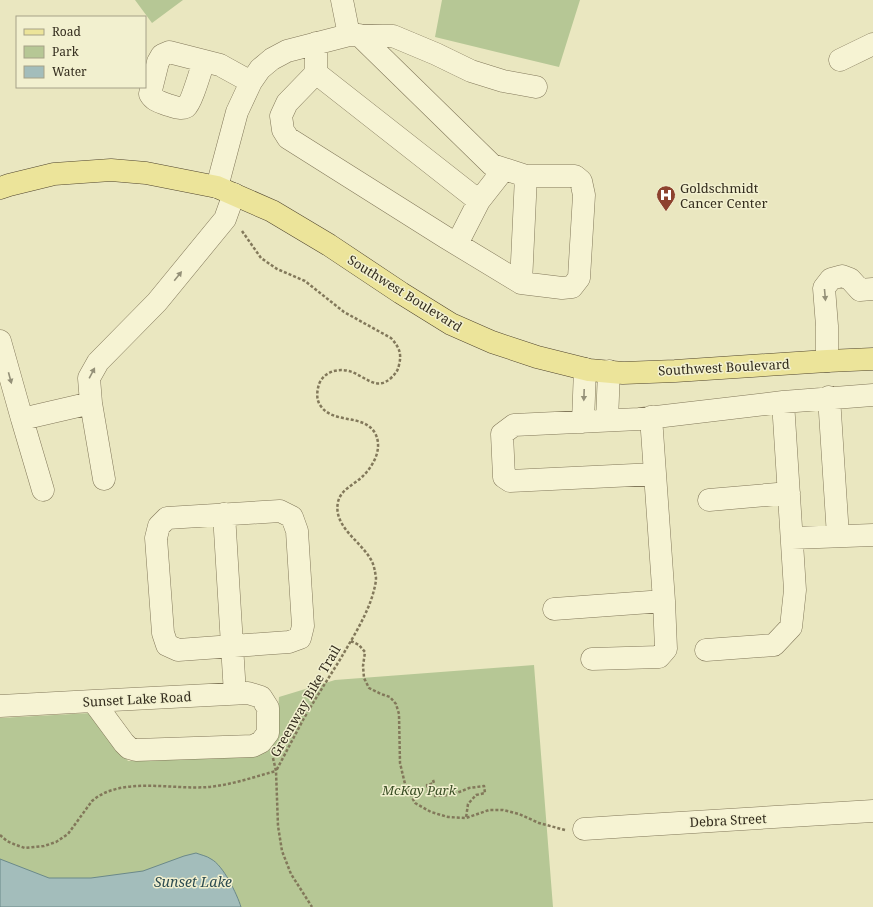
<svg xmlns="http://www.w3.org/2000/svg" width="873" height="907" font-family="'Noto Serif',serif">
<rect width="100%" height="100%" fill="#eae7c0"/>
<path fill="#b6c795" d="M135 0H183L152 23Z
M442 0H580L559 67 435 37Z
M534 665 553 907H0V718L91 713 128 761 261 753 276 740 279 697 335 680Z"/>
<path fill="#a3bdbb" stroke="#6b8989" d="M196 853C201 855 207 856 211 859 223 865 237 894 241 907H0V859L49 878H91L143 871 184 856Z"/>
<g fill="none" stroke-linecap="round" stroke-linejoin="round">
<defs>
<path id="minor" d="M342 0 349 35
M316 43V73L287 103 281 116 283 130 288 138 445 237 521 283 562 288 572 287 579 278 584 195 581 181 575 176H526L492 165 359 35
M840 60 873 44
M204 61C201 69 192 102 186 107 181 110 173 106 168 105 160 102 154 101 150 94L158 62 162 55 169 52 220 65 251 82
M316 73 479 201 504 169
M217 187 237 112 251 82 260 69 272 59 287 51 349 35 393 36 436 54 471 71 503 81 536 87
M457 244 479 201
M521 283 526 176
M0 341 22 419 91 403 89 378 98 362 157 302 225 219 234 194
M827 361V326L824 288 831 279 842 276 850 279 860 290 873 289
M829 397 838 536
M91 403 104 479
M22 419 43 490
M607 420 609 371
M583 422 585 369
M655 474 510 481 504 477 502 434 514 425 639 419 783 402 873 395
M709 500 789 493
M280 511 292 517 297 531 303 626 300 638 289 642 178 650 167 645 163 633 156 538 159 526 167 518Z
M224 514 235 694
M792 538 873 535
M554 609 664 601
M706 650 774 645 791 627 795 590 783 402
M592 659 659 657 666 649 664 601 651 417
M0 706 93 701 248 693 261 697 268 708V733L261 742 253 746 136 750 129 748 124 743 93 701
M584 829 630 826 873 811"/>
<path id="major" d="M0 188 9 185 54 174 111 170 146 173 217 187 272 211 329 245 401 293 451 324 492 342 537 357 589 370 623 373 675 371 827 361 873 359"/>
</defs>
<use href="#minor" stroke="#82785a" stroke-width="23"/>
<use href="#major" stroke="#50452e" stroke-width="23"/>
<path stroke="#82785a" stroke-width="2.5" stroke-dasharray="3 2" stroke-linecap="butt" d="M242 231 261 258 277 269 305 281 344 312 391 338C399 347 402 353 399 365 398 371 395 374 391 378 376 392 364 375 349 371 337 368 324 372 319 384 317 391 316 399 320 405 333 425 363 413 375 433 383 448 374 465 363 476 354 485 341 489 338 502 333 526 359 540 370 558 374 564 375 571 376 578 376 582 375 586 374 590 368 614 353 637 341 658 328 679 315 699 303 720 294 737 285 754 276 771
M351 641 359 645 365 652 363 666 364 678 369 688 381 694 390 697 396 704 399 714 400 763 405 784 415 803 431 812 448 817 466 818 489 810H503L519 814 539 823 565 830
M273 758 276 771 278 826 282 851 291 874 312 907
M433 780 434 783 427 785 429 794 433 796 452 795 469 788 484 786 485 793 476 795 468 804 466 818
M0 835 7 841 16 845 25 848 44 846 56 842 68 834 92 801C121 776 172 790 208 787 231 785 254 777 276 771"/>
<use href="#minor" stroke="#f6f3d3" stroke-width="22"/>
<use href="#major" stroke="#ece49a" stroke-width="22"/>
</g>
<defs><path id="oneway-solid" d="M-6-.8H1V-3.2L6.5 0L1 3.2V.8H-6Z"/></defs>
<g fill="#949078">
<use href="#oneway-solid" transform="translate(178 276) rotate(-51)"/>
<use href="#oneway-solid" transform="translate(825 295) rotate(85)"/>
<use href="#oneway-solid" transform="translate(92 373) rotate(-62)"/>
<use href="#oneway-solid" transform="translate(10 378) rotate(75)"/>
<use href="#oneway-solid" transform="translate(584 395) rotate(92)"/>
</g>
<defs>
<symbol id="hospital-pin" viewBox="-11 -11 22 30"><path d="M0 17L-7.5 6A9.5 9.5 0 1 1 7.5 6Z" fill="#8d422e" stroke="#f2f0cf"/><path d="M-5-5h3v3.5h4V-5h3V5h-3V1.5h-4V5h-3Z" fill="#fff"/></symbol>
</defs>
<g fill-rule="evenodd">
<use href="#hospital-pin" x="655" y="184" width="22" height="30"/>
</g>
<g text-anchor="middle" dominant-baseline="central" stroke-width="3" stroke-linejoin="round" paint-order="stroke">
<g font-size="13" fill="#332c1d" stroke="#f2f0cf" text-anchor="start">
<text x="680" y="188">Goldschmidt<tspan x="680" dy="15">Cancer Center</tspan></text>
</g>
<g font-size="13" fill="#332c1d" stroke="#f2f0cf">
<text transform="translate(405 293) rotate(32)">Southwest Boulevard</text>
<text transform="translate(724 367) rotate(-3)">Southwest Boulevard</text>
<text transform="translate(137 699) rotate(-3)">Sunset Lake Road</text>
<text transform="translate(305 701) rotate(-60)">Greenway Bike Trail</text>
<text transform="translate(728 820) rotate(-3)">Debra Street</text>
</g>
<g font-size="13" font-style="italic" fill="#3a4e25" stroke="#f2f0cf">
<text x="419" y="790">McKay Park</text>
</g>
<g font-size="14" font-style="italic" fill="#2d4c51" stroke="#f2f0cf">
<text x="193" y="881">Sunset Lake</text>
</g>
</g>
<rect x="16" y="16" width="130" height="72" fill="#f2f0cf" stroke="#a6a288"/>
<rect x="24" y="29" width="20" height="6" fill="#ece49a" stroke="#a6a288"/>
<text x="52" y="36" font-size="12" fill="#332c1d">Road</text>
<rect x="24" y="46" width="20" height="12" fill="#b6c795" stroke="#a6a288"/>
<text x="52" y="56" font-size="12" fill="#332c1d">Park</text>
<rect x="24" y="66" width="20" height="12" fill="#a3bdbb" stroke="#a6a288"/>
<text x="52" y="76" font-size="12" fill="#332c1d">Water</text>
</svg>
